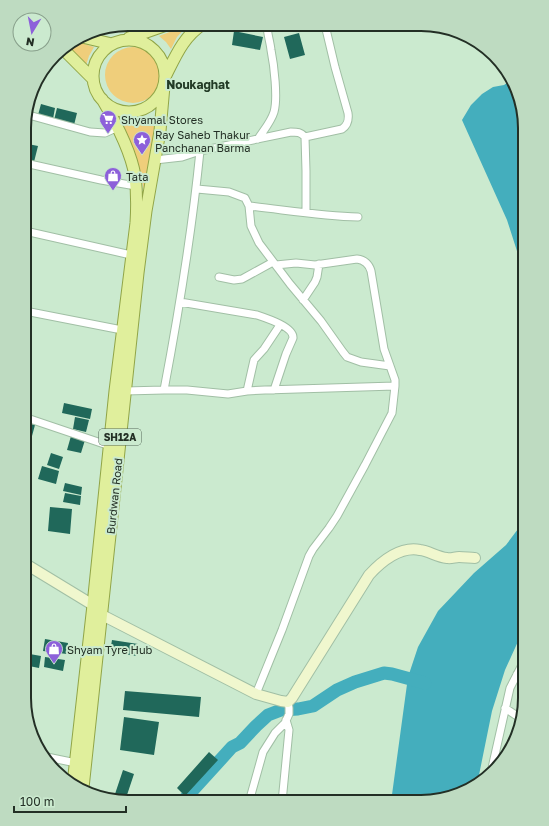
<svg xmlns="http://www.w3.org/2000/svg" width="549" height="826" font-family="'Golos Text',sans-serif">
<rect width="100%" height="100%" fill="#cbeacf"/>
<path fill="#efce7b" d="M188 25 177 37 171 49 166 42 159 36Z
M75 41 94 47 89 56 86 65 68 45Z
M105 75a28 28 0 1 1 56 0a28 28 0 1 1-56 0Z
M156 116 144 191C140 166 132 144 121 121 134 123 145 122 156 116Z"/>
<path fill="#44aebd" d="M511 80 517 88 525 128V276L507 220 462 120 471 105 482 94 493 87 504 85Z
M525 516V626L505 670 492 711 478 780 461 794 421 802H391L408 677 418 647 438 611 474 573 506 545 518 529Z"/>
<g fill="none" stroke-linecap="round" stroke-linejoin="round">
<path stroke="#44aebd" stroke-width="13" d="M183 801 232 747 240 743 256 726 268 715 281 710 298 709 313 706 337 690 355 682 384 673 392 674 425 683"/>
</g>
<path fill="#20685a" d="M282 25H295V27L284 30Z
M234 31 263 37 260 50 232 45Z
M299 33 305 55 290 59 284 37Z
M41 104 55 108 53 119 38 115Z
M57 108 77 113 74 125 54 120Z
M28 144 38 146 34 162 25 160Z
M64 403 92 409 90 419 62 413Z
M75 417 89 420 86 432 73 429Z
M24 422 35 425 29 447 24 446Z
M71 436 85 440 81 453 67 450Z
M51 453 63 457 59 469 47 465Z
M42 466 59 471 56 484 38 479Z
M65 483 82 487 81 495 63 491Z
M65 493 81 496 80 505 63 502Z
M50 507 72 509 70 534 48 531Z
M45 639 68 643 67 654 43 651Z
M112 640 138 644 136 656 110 652Z
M24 653 41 656 39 668 24 665Z
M45 657 65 660 63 671 44 667Z
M125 691 201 697 199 717 123 710Z
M124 717 159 722 154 755 120 750Z
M209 752 218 760 185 796 177 788Z
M123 770 134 774 125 801H117L113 800Z"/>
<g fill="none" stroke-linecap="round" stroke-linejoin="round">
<defs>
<path id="street" d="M25 114 90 132 105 133 118 127
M305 137 342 129C348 125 349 120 348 113L335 67 325 25
M258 139C263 131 271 122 274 112 278 98 274 65 271 50 270 41 267 33 267 25
M155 160 182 157 200 151 291 132C297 132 301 132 305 137L306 171V212
M25 163 101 180 136 186
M197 189 229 192 245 198 249 206 251 226 259 243 290 284 321 321 343 352 347 357 361 362 390 366
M249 206C286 210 322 216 358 217
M25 231 131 255
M219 277 234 280 242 279 273 262
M303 300 315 282 317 277 319 264
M180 302 257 315C266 318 294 327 293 338L286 354 274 390
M25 311 122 330
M164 390C179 311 192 231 200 151
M125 391 164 390H187L228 394 247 391 265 390 395 386
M247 391 254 360 264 349 280 325
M24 417 110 446
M517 674 525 679
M256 694 282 630 309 556 313 549 329 528 337 516 365 465 392 413 395 386V380L384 349 371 271C369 264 365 260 357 259L315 265 296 263 276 265
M505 708 520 718
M47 757 76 763
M492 768 510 688 525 659
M249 802 263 752 275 733 285 723 289 714V708L288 702
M282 802 289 730 286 720"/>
<path id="secondary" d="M24 563 93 605
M102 615 256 694 281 701 288 702 292 698 369 575C382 561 400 546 420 550 429 551 437 557 447 558 451 559 455 557 459 557 465 557 470 558 475 558"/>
<path id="primary" d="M82 37 112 44
M129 38 169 24
M93 76a36 36 0 1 1 72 0a36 36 0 1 1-72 0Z
M62 48 93 79
M166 75C176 55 184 36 203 24
M73 784 93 605 115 391 136 223C137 207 137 192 135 176 131 151 115 121 102 99
M83 788 138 273 146 211 160 131 164 86"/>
</defs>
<use href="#street" stroke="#a1bfa5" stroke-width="9"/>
<use href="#secondary" stroke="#a1bfa5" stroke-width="12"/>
<use href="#primary" stroke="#91a547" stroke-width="13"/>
<use href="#street" stroke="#fff" stroke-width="7"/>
<use href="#secondary" stroke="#f0f7ce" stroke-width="10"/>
<use href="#primary" stroke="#e0ef9c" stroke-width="11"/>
</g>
<defs>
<symbol id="supermarket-pin" viewBox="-11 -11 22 30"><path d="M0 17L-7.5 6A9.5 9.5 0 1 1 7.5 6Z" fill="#8d60da" stroke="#cbeacf"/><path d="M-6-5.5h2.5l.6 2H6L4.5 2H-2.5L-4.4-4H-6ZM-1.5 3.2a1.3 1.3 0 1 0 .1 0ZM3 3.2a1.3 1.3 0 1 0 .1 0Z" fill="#fff"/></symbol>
<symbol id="sight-pin" viewBox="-11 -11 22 30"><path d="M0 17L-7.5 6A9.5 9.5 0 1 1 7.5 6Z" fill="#8d60da" stroke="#cbeacf"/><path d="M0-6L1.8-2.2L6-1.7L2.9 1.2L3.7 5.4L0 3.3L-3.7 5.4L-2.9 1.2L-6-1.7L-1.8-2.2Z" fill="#fff"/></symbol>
<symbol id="shop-pin" viewBox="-11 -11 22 30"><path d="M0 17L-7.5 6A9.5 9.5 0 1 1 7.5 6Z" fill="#8d60da" stroke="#cbeacf"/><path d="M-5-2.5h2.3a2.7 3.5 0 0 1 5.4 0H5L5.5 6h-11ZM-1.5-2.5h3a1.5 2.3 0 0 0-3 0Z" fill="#fff"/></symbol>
</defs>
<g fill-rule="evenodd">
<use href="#supermarket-pin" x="98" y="109" width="20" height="27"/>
<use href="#sight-pin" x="132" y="130" width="20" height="27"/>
<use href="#shop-pin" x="103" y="166" width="20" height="27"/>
<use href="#shop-pin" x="44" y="639" width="20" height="27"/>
</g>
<g text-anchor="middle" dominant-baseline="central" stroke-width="4" stroke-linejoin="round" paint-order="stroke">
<rect fill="#cbeacf" stroke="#556758" stroke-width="1" x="99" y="429" width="42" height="16" rx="3"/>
<g font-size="10" font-weight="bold" fill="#232f25">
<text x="120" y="437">SH12A</text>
</g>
<g font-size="11" fill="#232f25" stroke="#cbeacf" text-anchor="start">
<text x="121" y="119">Shyamal Stores</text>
<text x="155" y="134">Ray Saheb Thakur<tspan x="155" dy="13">Panchanan Barma</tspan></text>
<text x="126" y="176">Tata</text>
<text x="67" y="649">Shyam Tyre Hub</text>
</g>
<g font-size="11" fill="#232f25" stroke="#cbeacf">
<text transform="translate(114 496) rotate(-84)">Burdwan Road</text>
</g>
<g font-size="12" font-weight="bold" fill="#223b26" stroke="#cbeacf">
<text x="198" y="84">Noukaghat</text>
</g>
</g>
<path d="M0 0H549V826H0ZM128 31H421A97 97 0 0 1 518 128V698A97 97 0 0 1 421 795H128A97 97 0 0 1 31 698V128A97 97 0 0 1 128 31Z" fill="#bedbc1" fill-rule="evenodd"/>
<path fill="none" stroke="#232f25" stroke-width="2" d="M128 31H421A97 97 0 0 1 518 128V698A97 97 0 0 1 421 795H128A97 97 0 0 1 31 698V128A97 97 0 0 1 128 31Z"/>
<g transform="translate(32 32) rotate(190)"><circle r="19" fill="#cbeacf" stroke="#889f8b"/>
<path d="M0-3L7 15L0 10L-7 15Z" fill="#8d60da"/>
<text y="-6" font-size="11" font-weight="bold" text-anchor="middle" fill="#232f25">N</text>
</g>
<path d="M14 806v6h112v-6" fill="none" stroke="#232f25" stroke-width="2"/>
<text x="20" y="806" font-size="12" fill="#232f25" stroke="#cbeacf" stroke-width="3" paint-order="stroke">100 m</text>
</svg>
